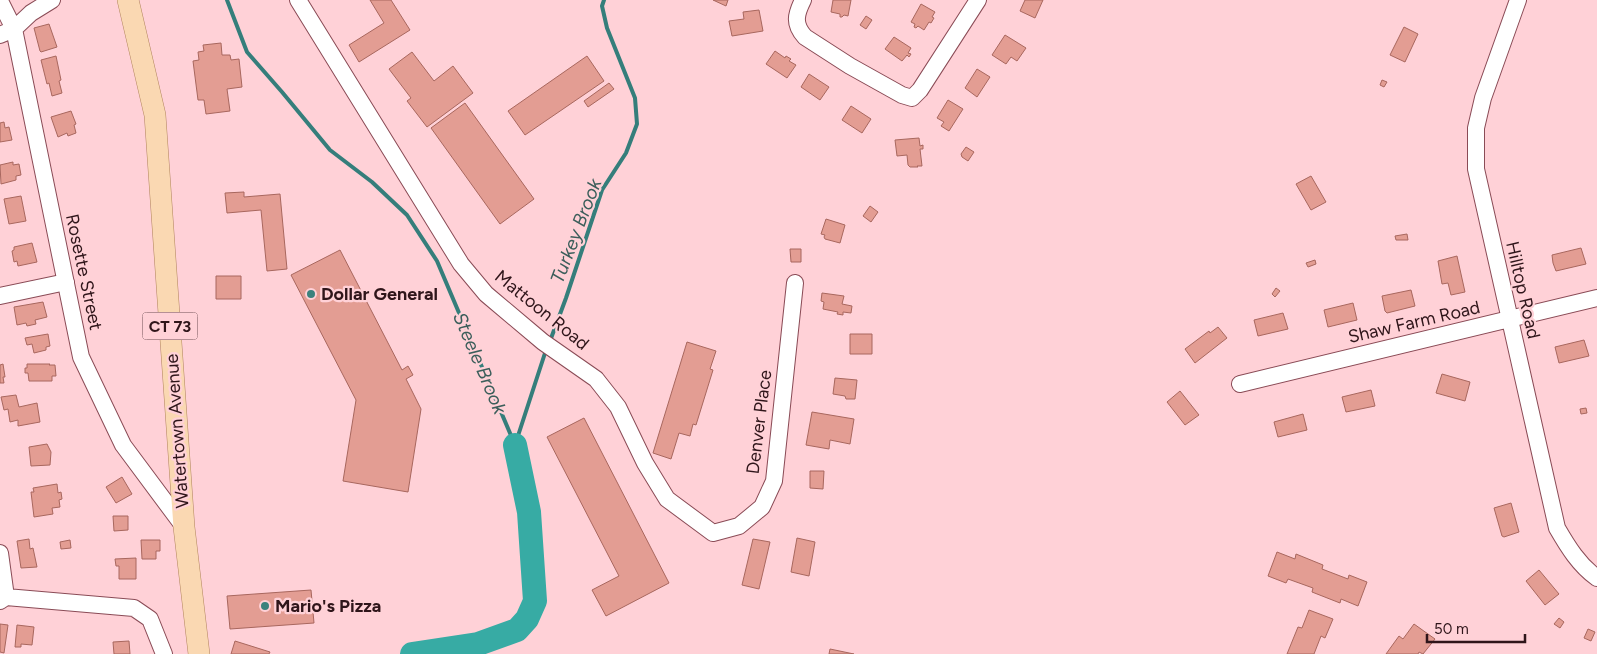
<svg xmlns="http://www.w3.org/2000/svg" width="1597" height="654" font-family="Figtree,sans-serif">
<rect width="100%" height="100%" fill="#ffd1d7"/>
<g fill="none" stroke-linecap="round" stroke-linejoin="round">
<path stroke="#357e7b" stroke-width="4" d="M227 0 247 52 282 92 330 150 372 182 407 215 437 261 515 445
M550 341 566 298 602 190 626 153 637 124 635 98 607 28 602 6 604 0
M515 445 546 350"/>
<path stroke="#37aba4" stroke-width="24" d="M412 654 478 644 517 630 527 619 535 601 529 512 515 445"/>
</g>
<path fill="#e39d93" stroke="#a8675e" d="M370 0H391L410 30 359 62 349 45 384 23Z
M713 0H728L726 6Z
M833 0H851L848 16 844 15 842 17H840V14L831 12Z
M1025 0H1043L1035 18 1020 11Z
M921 4 935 12 932 17 934 18 931 23 929 22 924 30 918 26 916 28 914 27 915 24 911 22Z
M759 10 763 31 732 36 729 21 744 19 743 12Z
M866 16 872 20 866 29 860 25Z
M49 24 57 47 41 52 40 51 34 28Z
M1404 27 1418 34 1405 62 1390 55Z
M1005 35 1026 48 1017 61 1011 57 1006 64 992 55Z
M894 37 911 48 908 53 911 54 909 57 907 55 902 61 885 49Z
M221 43 222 55H230L231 60 239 59 242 87 227 89 230 111 206 114 204 100H198L193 61 199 60 198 52 204 51 203 45Z
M775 51 785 58 786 56 791 59 789 61 796 65 787 78 766 64Z
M412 52 434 81 453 66 473 93 427 127 407 101 411 98 389 69Z
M56 56 61 80 59 81 62 93 52 96 49 83 47 84 41 60Z
M587 56 604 81 525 135 508 111Z
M977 69 990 77 977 97 965 88Z
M809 74 829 87 820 100 801 87Z
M1382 80 1387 82 1384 87 1380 85Z
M609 83 614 89 588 107 584 101Z
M948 100 963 109 949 131 941 126 944 122 937 118Z
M465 103 534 199 500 224 431 128Z
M851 106 871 119 862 133 842 120Z
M71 111 76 124 74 125 76 133 68 136 67 133 58 137 51 117Z
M4 122 5 128 9 127 12 140 0 142V123Z
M919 138 920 146 923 145V149H920L922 166H917L918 167H910L908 165 907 155 897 156 895 140Z
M966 147 974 152 968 161 962 157 961 154Z
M13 162V165L19 164 21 175 16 176V180L1 184 0 165Z
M1311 176 1326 202 1311 210 1296 184Z
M244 192V197L280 194 287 269 267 271 261 210 227 213 225 193Z
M21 196 26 221 9 224 4 199Z
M870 206 878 212 871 222 863 216Z
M826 219 845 225 840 243 825 239 824 237 825 235 821 234Z
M1407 234 1408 240H1396L1395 236Z
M32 243 37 262 18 266 17 261 14 262 12 251 14 250V247Z
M1581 248 1586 264 1556 271 1553 263 1552 255Z
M790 249H801V262H791Z
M340 250 402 370 408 366 413 375 406 379 421 409 408 492 343 481 356 400 291 275Z
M1457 256 1465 292 1451 295 1448 283 1442 284 1438 261Z
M1315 260 1316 264 1308 267 1306 263Z
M216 276H241V299H216Z
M1276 288 1280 291 1275 297 1272 294Z
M1411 290 1415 306 1387 313 1385 311 1382 296Z
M822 293 844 296 842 304 852 306 851 313 843 312V315L837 314 838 312 823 309 824 302 821 301Z
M43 302 47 317 35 320 36 324 27 326 26 323 17 325 14 307Z
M1353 303 1357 320 1328 327 1324 310Z
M1283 313 1288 329 1258 336 1254 320Z
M1218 327 1227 338 1195 363 1185 349 1209 331 1210 333Z
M48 334 50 346 46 347V350L34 353 32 344 27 345 25 338Z
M850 334H872V354H850Z
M1584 340 1589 356 1559 363 1555 347Z
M687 342 716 351 710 369 713 370 696 425 693 424 690 436 679 433 671 459 653 453Z
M3 364 5 377H3L4 383H0V365Z
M27 364H50L49 365H55L56 376H52V381H29L28 373H25V368H27Z
M1442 374 1470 382 1465 401 1436 393Z
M835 378 857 380 855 399H846L845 396 833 394Z
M1371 390 1375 406 1346 412 1342 397Z
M1180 391 1199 415 1185 425 1167 402Z
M16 395 19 407 37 403 40 422 18 426V420L10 422 8 409 4 410 1 397Z
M1586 408 1587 413 1581 414 1580 409Z
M812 412 854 419 850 444 830 440 829 449 806 445Z
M1303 414 1307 430 1278 437 1274 422Z
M584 418 669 583 606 616 592 590 619 576 547 437Z
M47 444 51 452 50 465 31 466 29 447Z
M810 471H824L823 489 810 488Z
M122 477 132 494 116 503 106 487Z
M57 484 58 493 61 492 62 499 59 500 60 507 52 508 53 514 34 517 31 492H34L33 488Z
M1511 503 1519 532 1504 537 1502 536 1494 508Z
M113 516H128V530L114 531Z
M797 538 815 542 809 576 791 572Z
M29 539 30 549 33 548 37 567 21 568 17 541Z
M753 539 770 542 759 589 742 585Z
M70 540 71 548 61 549 60 542Z
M141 540H160V551H156V559H142Z
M1277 552 1295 559 1296 554 1323 565 1322 569 1348 579 1349 575 1367 582 1358 606 1341 599 1340 603 1312 592 1313 588 1288 579 1286 583 1268 576Z
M136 558V579H119V566H116L115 559Z
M1539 570 1559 594 1545 605 1526 581Z
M311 590 314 623 230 629 227 596Z
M1309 610 1333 619 1325 638 1321 636 1314 654H1287L1298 627 1302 628Z
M1559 618 1564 622 1560 628 1554 624Z
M0 624 8 625 4 653 0 652Z
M1414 624 1435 639 1423 654 1419 652 1418 654H1386L1399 636 1403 639Z
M17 625 34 627 32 645 21 644V647H15Z
M1588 629 1595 632 1591 641 1584 638Z
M129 641 130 654H114L113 642Z
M235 641 270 652 269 654H231Z
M830 649 854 654H829Z"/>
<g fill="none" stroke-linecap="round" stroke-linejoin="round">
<defs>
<path id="minor" d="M298 0 461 264 486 294 543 342 596 379 618 407 645 463 667 499 713 533 739 526 762 507 774 481 795 283
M803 0C796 14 793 24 805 37L850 66 902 95 912 98 920 90 978 0
M1518 0 1483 98 1476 128V169L1557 528C1568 547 1579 565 1597 578
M0 1 14 29 81 357 123 445 184 527
M0 35 14 29 31 13 52 0
M0 296 66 282
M1240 384 1597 298
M0 553 6 597 0 601
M6 597 134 608 150 619 164 654"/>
<path id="major" d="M128 0 155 115 184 527 199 654"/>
</defs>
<use href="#minor" stroke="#8a4b56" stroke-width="18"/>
<use href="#major" stroke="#b0835c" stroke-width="22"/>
<use href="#minor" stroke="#fff" stroke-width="16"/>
<use href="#major" stroke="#fad8b2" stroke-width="21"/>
</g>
<g fill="#3b827d" stroke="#ffd1d7" stroke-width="2">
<circle cx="311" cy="294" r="5"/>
<circle cx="265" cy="606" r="5"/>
</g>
<g text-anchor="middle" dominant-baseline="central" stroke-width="4.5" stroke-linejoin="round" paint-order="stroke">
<rect fill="#ffd1d7" stroke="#6d4d53" stroke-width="1" x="142.5" y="312.5" width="55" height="27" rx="4"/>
<g font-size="16" font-weight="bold" fill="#2f151a">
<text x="170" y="326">CT 73</text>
</g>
<g font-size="18" fill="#2f151a" stroke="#ffd1d7">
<text transform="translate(84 272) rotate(78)">Rosette Street</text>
<text transform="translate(1523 290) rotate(77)">Hilltop Road</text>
<text transform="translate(542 310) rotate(39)">Mattoon Road</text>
<text transform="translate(1414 322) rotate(-13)">Shaw Farm Road</text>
<text transform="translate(759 422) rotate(-83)">Denver Place</text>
<text transform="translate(177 431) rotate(-94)">Watertown Avenue</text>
</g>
<g font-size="18" font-weight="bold" fill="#2f151a" stroke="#ffd1d7" text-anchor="start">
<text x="321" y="294">Dollar General</text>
<text x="275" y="606">Mario's Pizza</text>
</g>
<g font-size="19" font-style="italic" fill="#3c5e5b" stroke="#ffd1d7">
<text transform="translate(576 231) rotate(-69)">Turkey Brook</text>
<text transform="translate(480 363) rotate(67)">Steele Brook</text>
</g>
</g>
<path d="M1427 634v8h98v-8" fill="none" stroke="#2f151a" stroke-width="2.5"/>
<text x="1434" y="634" font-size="15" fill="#2f151a" stroke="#ffd1d7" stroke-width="4" paint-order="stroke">50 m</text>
</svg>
